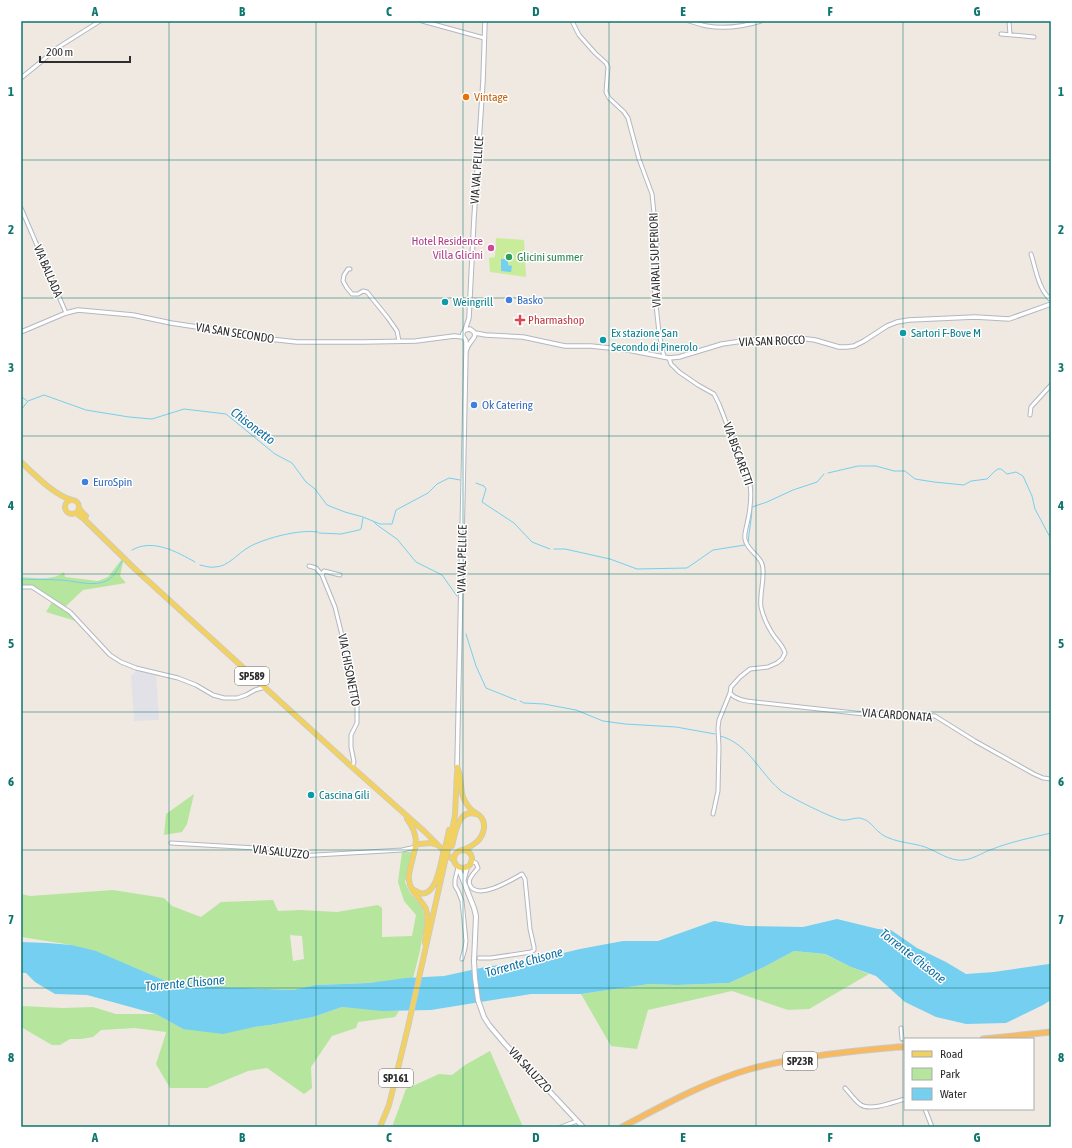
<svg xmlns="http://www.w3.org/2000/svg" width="1072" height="1148" font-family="'Asap Condensed',sans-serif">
<rect width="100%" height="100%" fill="#efe9e1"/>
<path fill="#e3e1e8" d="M136 671 156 674 159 720 134 721 131 676Z"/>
<path fill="#b6e59e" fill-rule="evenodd" d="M122 559 123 562 120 576 126 583 83 590 65 607 36 587 21 586V577C34 578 54 581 64 572L65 577 98 581 108 577Z
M52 602H54L70 613 76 621 46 612Z
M194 794 187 824 182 832 164 835 166 814Z
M402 852H412L405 882 410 893 423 908 425 921 420 951 413 978 369 983 316 985 293 990 189 986 168 982 94 951 72 945 21 937V894L30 896 113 890 164 898 172 906 201 917 221 902 273 900 278 911 301 910 337 912 378 905 382 908V937L412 936 416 915 404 901 398 882ZM290 935 302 936 304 959 293 961Z
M794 951 824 954 851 967 869 974 809 1009 788 1010 732 991 648 1010 637 1049 611 1046 581 994 649 984 677 985 729 983 764 967Z
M21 1006 63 1008 93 1007 116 1014H156L183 1029 254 1027 270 1025 313 1017 342 1007 399 1011 395 1017 358 1022 356 1028 332 1036 311 1067 312 1088 304 1094 267 1068 248 1071 207 1088H170L156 1064 166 1033V1032L135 1028 101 1030 93 1037 81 1039H70L60 1045H52L21 1027Z
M490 1051 523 1127H392L406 1089 439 1074 452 1075 465 1065Z"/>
<path fill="#c9ec9a" d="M496 238 524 240 526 277 490 272 489 258 495 257Z"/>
<path fill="#75cff0" d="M501 259H508V265L512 266 511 272 501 271Z
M837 919 878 929 891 930 917 948 946 962 966 974 994 972 1049 964 1051 962V1000L1043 1005 1006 1023 966 1024 936 1017 905 1002 876 976 851 967 825 954 794 951 764 967 729 983 677 985 649 984 581 994H531L431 1010 382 1011 342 1007 313 1017 270 1025 254 1027 223 1034 183 1029 156 1014 87 995 55 994 35 982 26 973H21V942L47 943 72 945 96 951 168 982 189 986 293 990 316 985 369 983 406 978 444 976 485 967 534 960 580 949 623 941H658L714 921 746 926 803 927Z"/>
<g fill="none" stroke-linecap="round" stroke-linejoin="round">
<path stroke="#75cff0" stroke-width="1" d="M21 394 22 397 27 401
M21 410 28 401 44 395 86 410 129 417 152 419 184 409 226 414 275 454 292 463 306 482 315 489 327 505 345 512 363 517 380 524H392L396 510 428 493 437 484 449 478 460 480
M828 473 858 466H876L894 471H905L915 479 934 482 964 485 971 481 987 479 995 471 998 469H1001L1007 474 1016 472 1023 476 1032 496 1035 509 1051 539
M476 483 484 486 486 489 482 502 514 523 532 542 550 549
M374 522 377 525 397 539 416 562 442 575 457 596
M319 533 341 534 359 530 361 529 363 518
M748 543C749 530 752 519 752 507L767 502 793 490 817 482 824 474
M554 549H565L610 559 637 569 687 568 713 550 745 545
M132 550C153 538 177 552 195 562
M200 565C205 566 210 568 215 567 228 567 238 553 249 547 265 538 300 529 318 532
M21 579C34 580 46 579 59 580 74 580 93 588 108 580 115 576 119 566 123 560
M466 634 476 666 486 688 516 700
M520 701 524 703 544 704 576 710 603 721 625 724 676 727 715 734
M720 736C748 743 759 772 780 790 787 796 834 819 842 820 849 821 857 816 863 819 870 821 874 828 879 832 882 835 886 837 889 838 901 843 913 843 925 847 937 851 950 862 964 860 973 859 982 853 990 850 1010 842 1030 838 1051 833"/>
<path stroke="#c8c4bd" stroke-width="3" stroke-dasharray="3 1.5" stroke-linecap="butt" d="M902 1039 905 1053"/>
<defs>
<path id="minor" d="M422 21 484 38
M572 21 579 35 595 53 606 63 608 67 606 92 609 98 624 112 628 118 639 159 652 194 657 243 654 267V286L659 333 664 357
M689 21C695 23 701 25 707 26 724 29 745 26 761 21
M1009 21 1010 35
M1001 34 1034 37
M21 78 42 61 54 50 100 21
M21 208 66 313
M1031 254C1036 269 1038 289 1051 300
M350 269H348L344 275 343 281 347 288 352 294H358L363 291 367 292 388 318 397 331 399 341
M669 358 671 364 679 372 698 385 714 394 719 404 750 484C752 497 750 511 747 524 746 529 744 534 745 539 746 549 759 555 762 564 766 574 759 595 761 607 763 616 767 625 772 633 776 640 783 645 785 653L782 659 777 663 768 667 750 669 740 677 731 687 730 693 719 720 718 728 719 747 718 791 713 814
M1030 415 1031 407 1051 385
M309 566 316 568 322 575 335 607 350 668 357 707V723L351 735V747L354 762 352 767
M322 575 324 571 340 575
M21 587H32L70 612 110 655 121 662 136 668 178 678 196 685 213 695 224 698H237L246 695 255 690 265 687
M730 693C736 700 746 701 755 702L864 714 896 713 935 716 975 741 1034 774 1043 778 1051 779
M171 843 289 850 299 856 402 850 416 847
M471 861 476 863 478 868C473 874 466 880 471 887 481 899 511 880 522 874L525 879 530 929 534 947V950L531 952 491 958H479
M458 867 455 880V886L458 891 462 901 466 941 465 948 462 959
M901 1028 902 1039
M845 1088C850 1093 855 1101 861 1105 871 1111 894 1102 905 1099
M925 1109 932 1127
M561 1127 577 1121"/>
<path id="tertiary" d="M465 330 469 318 474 218 483 81 485 21
M21 332 66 313 78 310 133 315 171 323 243 334 269 339 297 342H363L416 341 454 336 463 337
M475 333 486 335 523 337 565 346H591L628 350 669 358 679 357 722 344 750 340 799 338 815 340 839 347H847L854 346 864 341 887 326 897 322 909 320 975 317 1009 319 1051 304
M457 767 466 351C466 349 466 344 466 341 464 336 460 336 465 330L470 329 474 332C476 338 473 338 470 343 468 345 467 349 466 351"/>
<path id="secondary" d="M458 867 474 908 476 916 474 961 475 978 478 1000 484 1017 489 1025 505 1044 583 1127
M464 879 467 867"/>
<path id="primary" d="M21 462C34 474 55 496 72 500
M65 507a7 7 0 1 1 14 0a7 7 0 1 1-14 0Z
M79 508 82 512 86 516
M76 513 85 520 135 569 352 767 424 831 453 860
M457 767C462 776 460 787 463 797 465 802 469 808 474 812 476 813 479 815 481 817 488 826 482 839 474 844 471 847 467 848 463 850
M407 819C420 837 416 845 411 865 410 870 408 876 409 880 410 892 421 899 426 909 430 919 425 932 425 943
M419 844 431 843 437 845
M446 844 449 830
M449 846 455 815 457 772
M452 846C455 834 458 808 476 814
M454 859a9 9 0 1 1 18 0a9 9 0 1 1-18 0Z
M414 890C435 905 440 866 443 854
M380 1127 389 1105 408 1027 446 857"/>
<path id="trunk" d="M983 1039 1051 1032
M622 1127C664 1105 705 1082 750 1069 799 1056 849 1052 898 1047"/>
</defs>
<use href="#minor" stroke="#b4b7c1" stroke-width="5"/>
<use href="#tertiary" stroke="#b4b7c1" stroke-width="5.5"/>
<use href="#secondary" stroke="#b4b7c1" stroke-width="6"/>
<use href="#primary" stroke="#c9c9c9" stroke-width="6"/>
<use href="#trunk" stroke="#c9c9c9" stroke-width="7"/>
<use href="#minor" stroke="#fff" stroke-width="3"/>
<use href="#tertiary" stroke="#fff" stroke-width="3.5"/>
<use href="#secondary" stroke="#fff" stroke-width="4"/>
<use href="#primary" stroke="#f2d163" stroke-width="4.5"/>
<use href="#trunk" stroke="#f8ba60" stroke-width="5"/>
<defs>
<path id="primary-bridge" d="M443 854 446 844
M446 857 449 846"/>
<path id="trunk-bridge" d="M898 1047H905"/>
</defs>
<use href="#primary-bridge" stroke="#c9c9c9" stroke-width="6" stroke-linecap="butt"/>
<use href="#trunk-bridge" stroke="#c9c9c9" stroke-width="7" stroke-linecap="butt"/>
<use href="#primary-bridge" stroke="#f2d163" stroke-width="4.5"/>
<use href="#trunk-bridge" stroke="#f8ba60" stroke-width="5"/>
</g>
<path fill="none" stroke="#0f766e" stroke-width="1" stroke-opacity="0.55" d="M169 21V1127M316 21V1127M463 21V1127M609 21V1127M756 21V1127M903 21V1127M21 160H1051M21 298H1051M21 436H1051M21 574H1051M21 712H1051M21 850H1051M21 988H1051"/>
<circle fill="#e8710a" stroke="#fff" stroke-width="1.5" cx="466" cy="97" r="4"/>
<circle fill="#d1479c" stroke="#fff" stroke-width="1.5" cx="491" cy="248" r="4"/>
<circle fill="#2e9e5b" stroke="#fff" stroke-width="1.5" cx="509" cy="257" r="4"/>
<g fill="#3f7fe0" stroke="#fff" stroke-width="1.5">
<circle cx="509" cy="300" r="4"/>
<circle cx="474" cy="405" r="4"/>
<circle cx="85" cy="482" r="4"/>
</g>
<g fill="#0f9aa8" stroke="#fff" stroke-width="1.5">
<circle cx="445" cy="302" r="4"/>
<circle cx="903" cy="333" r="4"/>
<circle cx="603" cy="340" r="4"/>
<circle cx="311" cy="795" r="4"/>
</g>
<path fill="#e0444e" stroke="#fff" stroke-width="1.5" d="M518 314h4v4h4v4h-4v4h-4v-4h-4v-4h4z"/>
<g text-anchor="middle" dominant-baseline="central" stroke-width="3" stroke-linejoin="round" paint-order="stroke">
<g fill="#fff" stroke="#6d6d6d" stroke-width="1">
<rect x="235" y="667" width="34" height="18" rx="3"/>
<rect x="783" y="1052" width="34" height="18" rx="3"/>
<rect x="379" y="1069" width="34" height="18" rx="3"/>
</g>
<g font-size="11" font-weight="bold" fill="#2e2e2e">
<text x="252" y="676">SP589</text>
<text x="800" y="1061">SP23R</text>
<text x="396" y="1078">SP161</text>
</g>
<g font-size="12" fill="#c56008" stroke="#fff" text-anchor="start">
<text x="474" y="97">Vintage</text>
</g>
<g font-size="12" fill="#2e2e2e" stroke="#fff">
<text transform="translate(477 170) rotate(-86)">VIA VAL PELLICE</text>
<text transform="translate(655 260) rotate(-92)">VIA AIRALI SUPERIORI</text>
<text transform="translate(48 271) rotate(67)">VIA BALLADA</text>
<text transform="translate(235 333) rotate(9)">VIA SAN SECONDO</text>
<text transform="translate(772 341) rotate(-2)">VIA SAN ROCCO</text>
<text transform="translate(738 454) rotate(70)">VIA BISCARETTI</text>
<text transform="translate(462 559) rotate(-89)">VIA VAL PELLICE</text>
<text transform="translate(349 670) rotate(79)">VIA CHISONETTO</text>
<text transform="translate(897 715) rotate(4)">VIA CARDONATA</text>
<text transform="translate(281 852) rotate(6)">VIA SALUZZO</text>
<text transform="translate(530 1070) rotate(47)">VIA SALUZZO</text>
</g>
<g font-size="12" fill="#b23c85" stroke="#fff" text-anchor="end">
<text x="483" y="241">Hotel Residence<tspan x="483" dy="14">Villa Glicini</tspan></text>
</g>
<g font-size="12" fill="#27864d" stroke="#fff" text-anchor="start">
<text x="517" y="257">Glicini summer</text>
</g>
<g font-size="12" fill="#366cbe" stroke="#fff" text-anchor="start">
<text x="517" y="300">Basko</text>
<text x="482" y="405">Ok Catering</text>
<text x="93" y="482">EuroSpin</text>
</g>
<g font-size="12" fill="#0d838f" stroke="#fff" text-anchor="start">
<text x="453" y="302">Weingrill</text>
<text x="611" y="333">Ex stazione San<tspan x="611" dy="14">Secondo di Pinerolo</tspan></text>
<text x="911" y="333">Sartori F-Bove M</text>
<text x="319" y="795">Cascina Gili</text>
</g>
<g font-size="12" fill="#be3a42" stroke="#fff" text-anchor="start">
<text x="528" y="320">Pharmashop</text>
</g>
<g font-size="13" font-style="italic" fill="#0d6fa3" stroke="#fff">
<text transform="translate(253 426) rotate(37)">Chisonetto</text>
<text transform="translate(913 956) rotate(38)">Torrente Chisone</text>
<text transform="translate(524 962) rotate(-16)">Torrente Chisone</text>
<text transform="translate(185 983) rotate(-5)">Torrente Chisone</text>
</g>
</g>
<rect width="1072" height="1148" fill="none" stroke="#ffffff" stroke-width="44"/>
<rect x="904" y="1038" width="130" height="72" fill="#ffffff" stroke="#ababab"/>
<rect x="912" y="1051" width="20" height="6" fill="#f2d163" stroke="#ababab"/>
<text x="940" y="1058" font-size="12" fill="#2e2e2e">Road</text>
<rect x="912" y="1068" width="20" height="12" fill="#b6e59e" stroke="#ababab"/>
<text x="940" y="1078" font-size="12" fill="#2e2e2e">Park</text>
<rect x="912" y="1088" width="20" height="12" fill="#75cff0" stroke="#ababab"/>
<text x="940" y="1098" font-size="12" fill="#2e2e2e">Water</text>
<path d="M40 56v6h90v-6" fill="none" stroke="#2e2e2e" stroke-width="2"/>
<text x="46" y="56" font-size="12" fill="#2e2e2e" stroke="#ffffff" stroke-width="3" paint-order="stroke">200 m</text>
<rect x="22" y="22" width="1028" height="1104" fill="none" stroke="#0f766e" stroke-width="1.5"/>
<g font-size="13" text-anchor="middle" font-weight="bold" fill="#0f766e">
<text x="95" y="16">A</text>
<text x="242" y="16">B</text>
<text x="389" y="16">C</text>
<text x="536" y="16">D</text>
<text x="683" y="16">E</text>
<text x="830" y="16">F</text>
<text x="977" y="16">G</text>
<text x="11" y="96">1</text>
<text x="1061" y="96">1</text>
<text x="11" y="234">2</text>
<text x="1061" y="234">2</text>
<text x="11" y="372">3</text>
<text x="1061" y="372">3</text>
<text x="11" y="510">4</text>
<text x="1061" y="510">4</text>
<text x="11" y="648">5</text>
<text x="1061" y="648">5</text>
<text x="11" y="786">6</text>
<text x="1061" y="786">6</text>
<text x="11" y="924">7</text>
<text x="1061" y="924">7</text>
<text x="11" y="1062">8</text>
<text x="1061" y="1062">8</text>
<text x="95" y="1142">A</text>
<text x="242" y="1142">B</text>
<text x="389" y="1142">C</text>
<text x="536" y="1142">D</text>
<text x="683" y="1142">E</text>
<text x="830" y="1142">F</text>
<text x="977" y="1142">G</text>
</g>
</svg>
